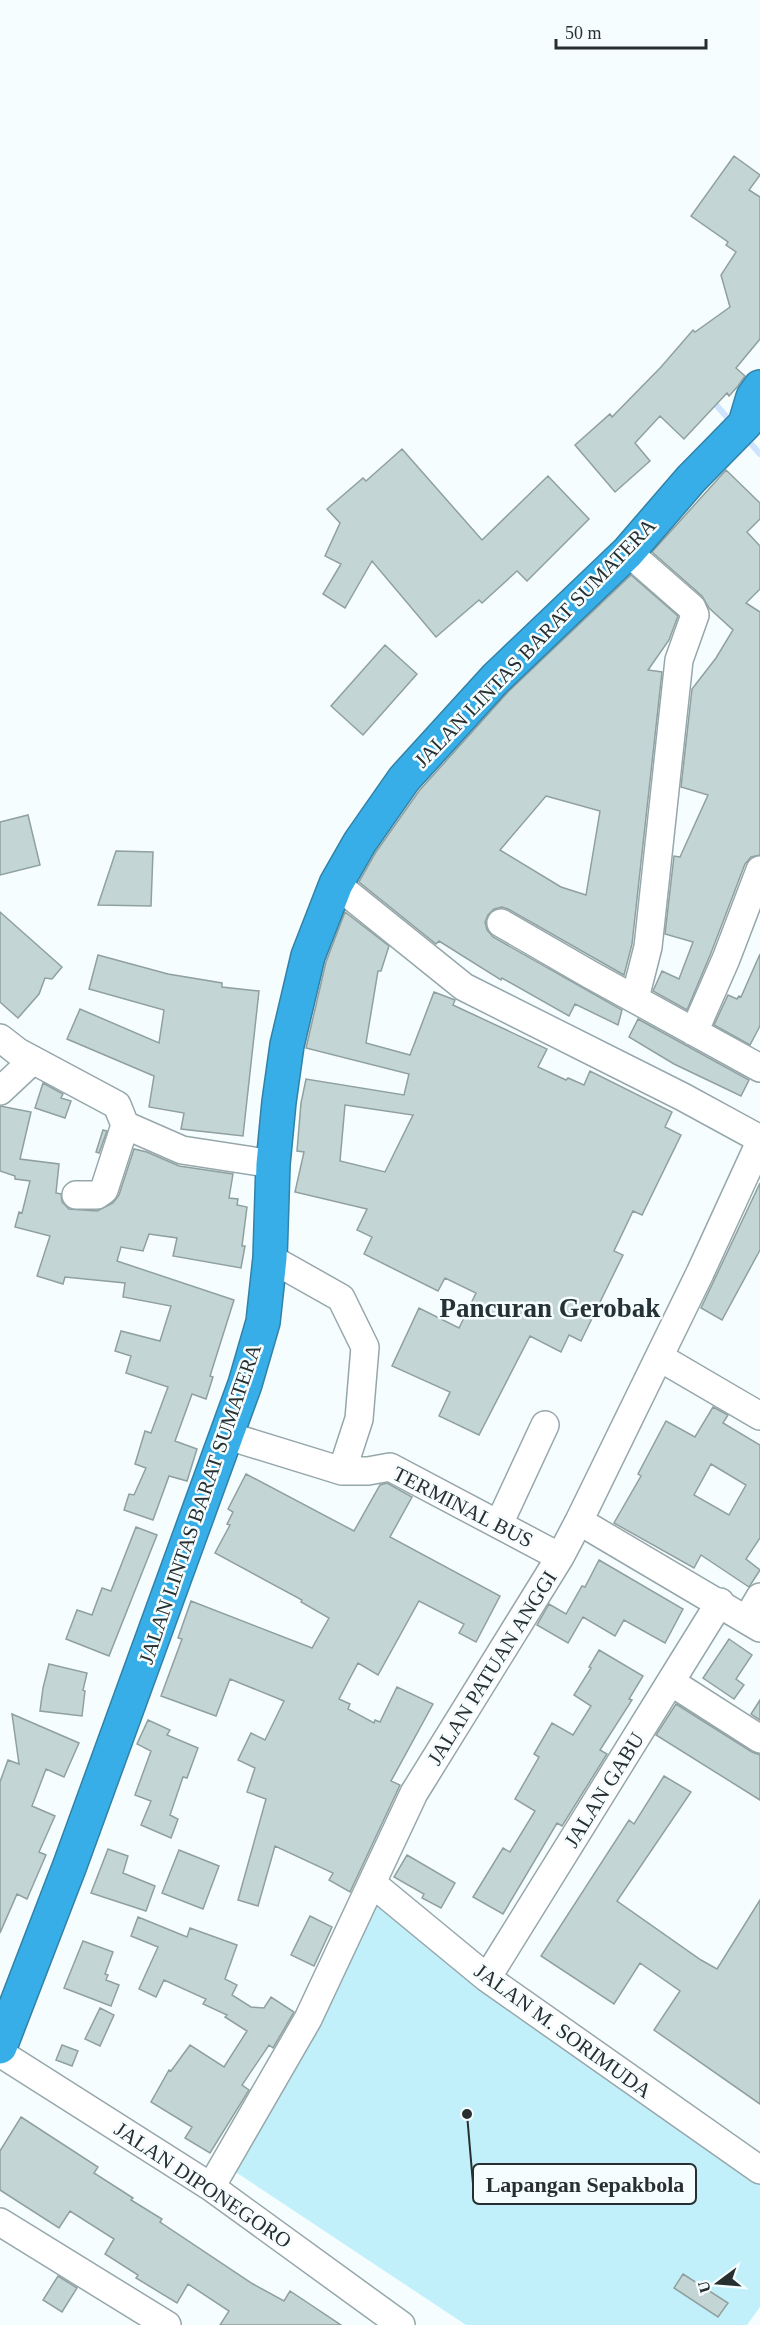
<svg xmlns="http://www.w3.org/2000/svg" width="760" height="2325" font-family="'Times New Roman',serif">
<rect width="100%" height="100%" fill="#f6fdff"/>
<path fill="#c2f0fa" d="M373 1884 760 2169V2307L747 2325H466L225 2165Z"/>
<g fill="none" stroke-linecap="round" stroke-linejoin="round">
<path stroke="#cee3fe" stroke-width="6" d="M711 399 732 423
M745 437 760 454"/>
</g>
<path fill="#c3d6d5" stroke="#8fa09f" stroke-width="1.5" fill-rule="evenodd" d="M734 156 760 175 749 190 760 197V339L736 368 745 376 738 386 729 396 727 393 684 439 660 416 635 443 650 461 615 492 575 445 610 414 612 417 661 367 693 330 695 332 730 307 721 275 736 252 726 245 728 242 691 216Z
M402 449 482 540 548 476 589 519 527 581 517 571 482 603 479 600 436 637 372 561 345 608 323 594 341 564 325 556 340 523 327 509 363 478 366 481Z
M726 470 760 503V519L747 532 760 546V589L746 603 760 612V855L751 857 745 864 711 953 687 1010 653 991 662 971 679 979 693 942 665 934 674 856 680 857 708 795 681 787 692 689 716 658 733 630 709 608 702 596 652 552Z
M631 575 678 616 669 640 648 670 662 672 632 944 624 975 508 909 502 907 494 909 488 915 485 922 487 930 493 937 622 1010 618 1025 575 1004 569 1016 502 978 501 980 439 941 436 944 359 882 376 852 419 791 508 692ZM546 796 600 811 586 895 561 887 500 850Z
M385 645 417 674 363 735 331 706Z
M28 815 40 865 0 875V822Z
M116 851 153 852 151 906 98 905Z
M0 912 62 967 52 979 45 978 39 994 18 1018 0 1002Z
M345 912 389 946 381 971H378L366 1043 410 1055 434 992 455 1000 453 1005 547 1049 538 1067 566 1080 568 1078 584 1085 590 1071 672 1112 665 1127 681 1135 642 1215 633 1211 614 1251 623 1255 581 1341 569 1335 561 1352 530 1336 479 1435 439 1416 450 1392 392 1366 419 1308 459 1328 476 1293 445 1278 438 1291 364 1254 372 1237 357 1230 367 1209 295 1192 304 1152 297 1151 301 1103 306 1079 404 1095 409 1074 306 1048 326 962ZM345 1105 413 1115 385 1172 340 1161Z
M760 954V1026L750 1045 714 1025 728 995 737 999 739 996 741 997Z
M98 955 168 974 222 983V987L259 991 243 1136 181 1129 184 1113 149 1107 154 1076 67 1039 80 1009 159 1043 164 1010 89 989Z
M638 1019 749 1080 741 1096 674 1064 629 1037Z
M43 1083 63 1094 61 1098 71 1101 65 1118 35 1108Z
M0 1106 31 1112 20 1159 59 1164 56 1193 61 1194 62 1202 69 1209 97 1211 113 1203 119 1195 134 1149 147 1152 179 1166 233 1174 229 1198 238 1199 237 1205 247 1207 242 1246H245L241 1268 173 1256 177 1238 149 1234 143 1251 121 1247 117 1261 234 1300 210 1376 213 1377 206 1399 192 1394 175 1441 197 1449 187 1481 169 1476 153 1520 124 1510 129 1494 134 1495 146 1468 135 1464 145 1431 151 1433 168 1387 126 1373 131 1356 115 1351 121 1331 160 1341 171 1306 123 1297 125 1283 65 1277 63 1284 37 1276 50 1236 15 1227 19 1212 22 1213 30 1181 15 1179V1176L0 1171Z
M103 1130 107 1131 99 1153 96 1152Z
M760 1183V1250L722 1320 701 1308Z
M713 1407 728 1415 723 1423 760 1445V1538L746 1559 760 1570 749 1587 701 1555 694 1568 614 1523 641 1476 638 1474 666 1421 695 1437ZM711 1464 746 1485 729 1515 694 1495Z
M246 1474 354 1531 380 1485 387 1483 412 1497 390 1537 500 1596 476 1642 459 1633 464 1624 419 1601 378 1675 358 1663 339 1699 350 1704 348 1709 374 1723 375 1720 380 1722 397 1687 433 1704 391 1781 400 1785 350 1892 329 1880 333 1873 275 1846 258 1906 238 1900 266 1799 247 1792 255 1768 238 1760 251 1733 265 1740 284 1701 230 1679 216 1716 161 1696 182 1639 178 1638 191 1601 312 1648 329 1618 301 1602 302 1600 215 1553 230 1525 227 1524 233 1512 228 1509Z
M136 1527 157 1535 109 1656 66 1639 77 1610 92 1615 102 1588 111 1591Z
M599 1560 683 1609 665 1643 624 1620 615 1636 583 1617 568 1643 537 1625 549 1604 566 1614 582 1586 585 1587Z
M729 1639 752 1655 736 1679 744 1685 734 1699 703 1678Z
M599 1650 643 1676 629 1699 632 1700 600 1750 607 1754 562 1826 557 1823 503 1914 473 1897 503 1848 510 1852 535 1811 515 1799 539 1757 534 1754 552 1723 573 1735 591 1706 574 1695 591 1668 589 1667Z
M49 1664 87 1673 83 1690 85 1691 82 1716 40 1711 43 1688Z
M760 1700V1720L751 1714Z
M676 1704 752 1752 760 1755V1800L656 1735Z
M12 1714 79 1743 64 1777 46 1769 32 1806 55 1816 39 1852 46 1855 27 1899 17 1894 0 1933V1782L8 1760 19 1764Z
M148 1720 170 1730 167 1735 198 1748 187 1778 183 1777 170 1815 178 1819 171 1838 141 1825 151 1801 135 1795 151 1751 137 1744Z
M664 1776 691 1792 617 1901 701 1960 717 1969 760 1900V2104L654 2030 680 1991 640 1963 614 2004 541 1956 629 1820 634 1824Z
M108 1849 128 1856 123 1873 155 1886 146 1911 91 1893Z
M179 1850 219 1866 203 1909 162 1893Z
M407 1855 455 1883 441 1908 422 1898 424 1894 394 1877Z
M310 1916 332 1927 314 1966 291 1955Z
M138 1917 187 1937 190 1928 237 1945 225 1979 237 1985 232 1995 251 2007 264 2008 271 1997 294 2012 273 2048 269 2045 242 2085 249 2090 210 2153 185 2138 192 2127 151 2102 169 2070 171 2071 190 2045 224 2067 247 2031 225 2017 227 2015 203 2004 206 1999 164 1980 156 1997 139 1989 158 1947 131 1936Z
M83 1941 113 1952 105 1974 108 1975 106 1980 119 1985 111 2006 64 1988Z
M100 2008 114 2015 100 2046 85 2039Z
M62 2045 78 2051 72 2066 56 2060Z
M21 2117 98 2167 94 2173 133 2198 131 2200 162 2219 160 2222 253 2284 284 2301 290 2291 341 2325H220L229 2311 188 2284 177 2303 136 2278 138 2275 105 2254 114 2239 70 2211 59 2228 0 2190V2151Z
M683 2274 728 2303 718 2317 674 2288Z
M58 2276 77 2288 62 2312 43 2300Z"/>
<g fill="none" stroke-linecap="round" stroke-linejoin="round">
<defs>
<path id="minor" d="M628 552 692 608 695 615 679 660 648 947 635 998
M336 884 464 987 683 1097 760 1139
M501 923 591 975 760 1068
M694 1032 726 959 760 870
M0 1038 18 1052 117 1105 125 1125 182 1150 273 1164
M0 1091 33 1060
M76 1195H97L104 1190 125 1125
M270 1258 341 1298 365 1347 359 1419 342 1471
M659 1357 760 1416
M225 1435 342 1471H368L390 1467 560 1557
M579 1521 760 1628
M499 1524 545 1425
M747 1619 760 1597
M671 1682 760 1739
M373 1884 487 1978 760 2170
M487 1978 720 1602
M0 2053 211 2187 401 2325
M211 2187 308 2019 414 1793 560 1557 579 1521 700 1273 760 1142
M0 2222 167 2325"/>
<path id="highway" d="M0 2047 70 1865 245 1384 263 1322 270 1258 273 1164 279 1102 287 1045 308 956 336 884 360 842 404 779 495 679 628 552 691 479 745 424 753 397 760 387"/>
</defs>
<use href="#minor" stroke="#96a7ab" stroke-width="30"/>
<use href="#highway" stroke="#3282a7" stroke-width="36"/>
<use href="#minor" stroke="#fff" stroke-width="27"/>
<use href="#highway" stroke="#37aee7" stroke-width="33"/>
</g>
<g text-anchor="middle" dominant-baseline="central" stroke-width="5" stroke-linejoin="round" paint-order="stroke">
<g font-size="21" fill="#282f30" stroke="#f6fdff">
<text transform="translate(535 643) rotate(-46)">JALAN LINTAS BARAT SUMATERA</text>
<text transform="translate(200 1504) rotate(-71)">JALAN LINTAS BARAT SUMATERA</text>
<text transform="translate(463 1507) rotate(27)">TERMINAL BUS</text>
<text transform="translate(492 1668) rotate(-58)">JALAN PATUAN ANGGI</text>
<text transform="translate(604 1790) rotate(-58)">JALAN GABU</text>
<text transform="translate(563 2031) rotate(36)">JALAN M. SORIMUDA</text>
<text transform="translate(203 2185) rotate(34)">JALAN DIPONEGORO</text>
</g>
<g font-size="27" font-weight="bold" fill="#243235" stroke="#f6fdff">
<text x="550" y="1308">Pancuran Gerobak</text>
</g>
</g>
<path fill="none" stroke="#282f30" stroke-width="2" d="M467 2114L473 2184"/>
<circle fill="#282f30" stroke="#f6fdff" stroke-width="2" cx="467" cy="2114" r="6"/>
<rect fill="#f6fdff" stroke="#282f30" stroke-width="2" x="473" y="2164" width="223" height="40" rx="6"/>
<g font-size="22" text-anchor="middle" font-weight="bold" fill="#282f30">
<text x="585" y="2192">Lapangan Sepakbola</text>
</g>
<g transform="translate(718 2283) rotate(254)" stroke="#f6fdff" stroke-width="4.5" paint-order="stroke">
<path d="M0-4.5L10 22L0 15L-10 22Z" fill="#282f30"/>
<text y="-9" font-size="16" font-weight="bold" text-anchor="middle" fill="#282f30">U</text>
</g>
<path d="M556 39v9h150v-9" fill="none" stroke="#282f30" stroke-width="3"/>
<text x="565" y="39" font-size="18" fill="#282f30" stroke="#f6fdff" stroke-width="4.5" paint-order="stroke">50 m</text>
</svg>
